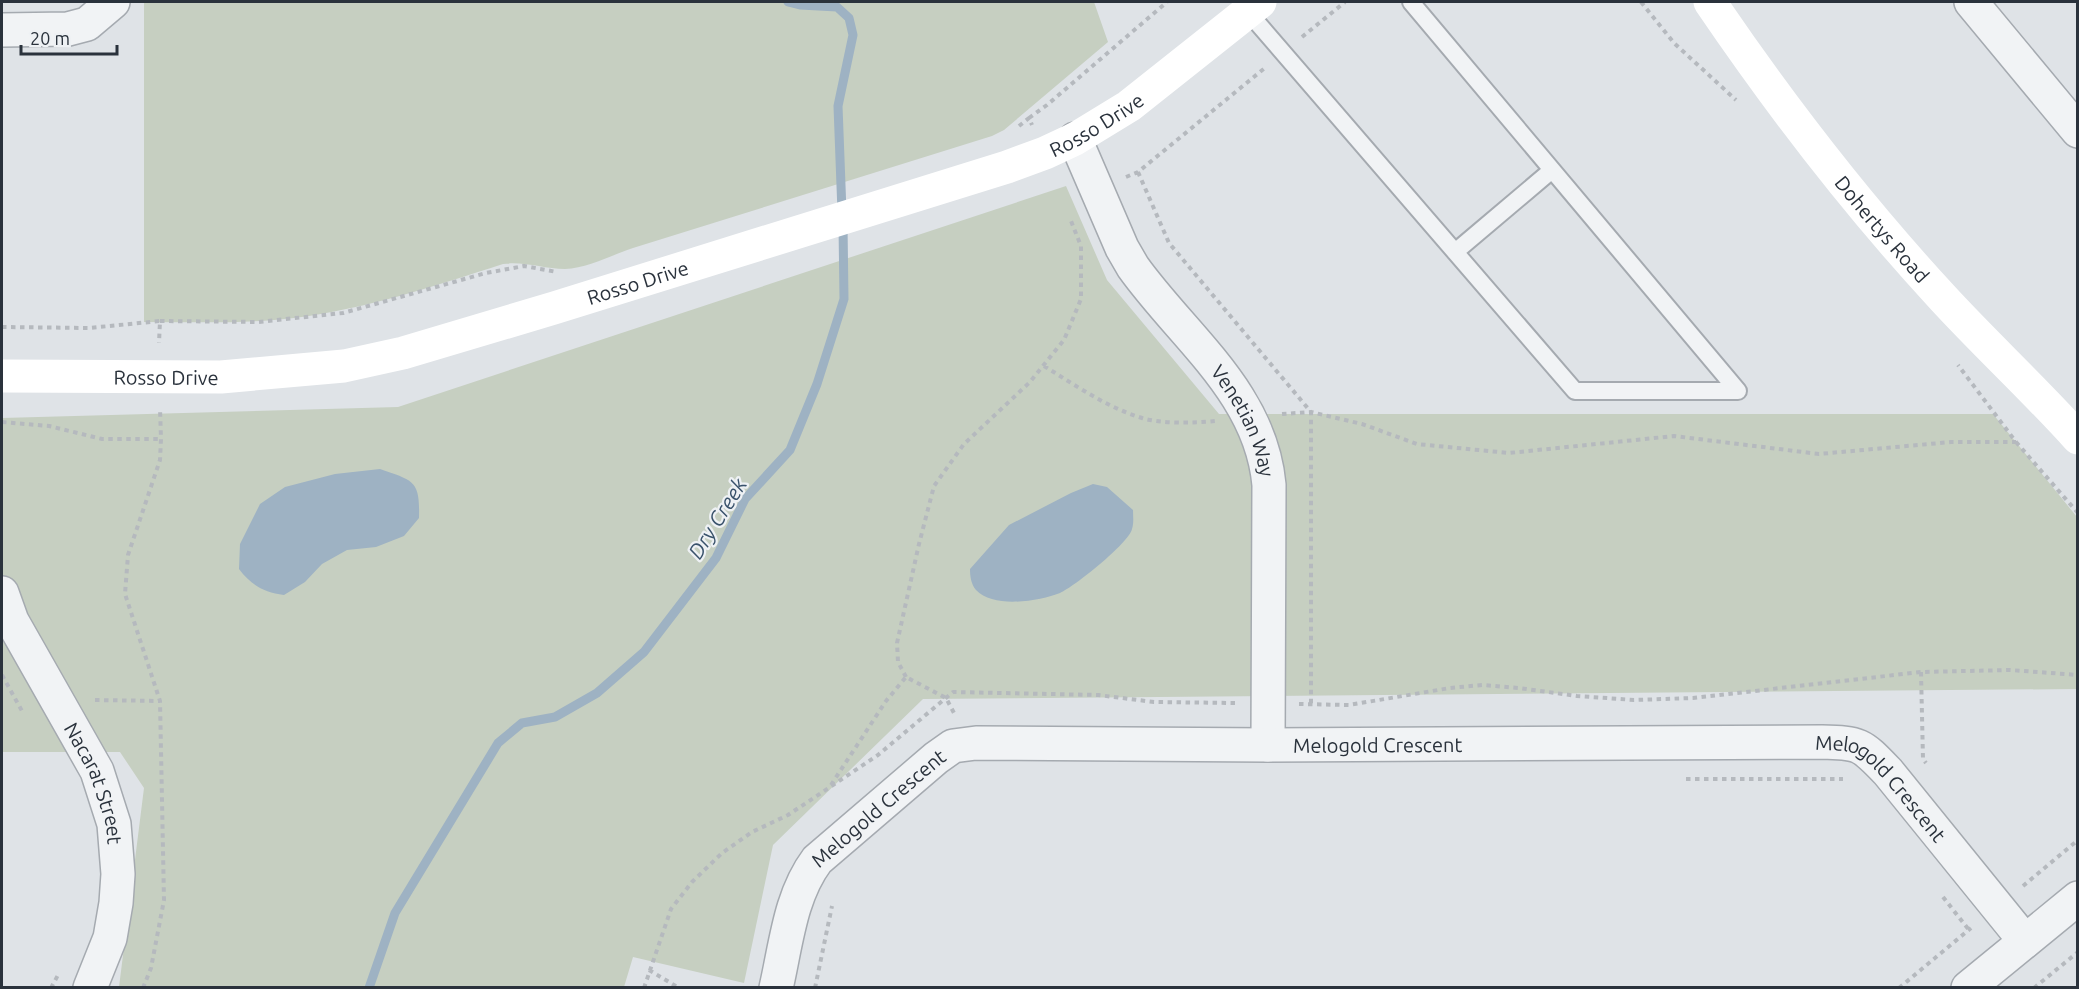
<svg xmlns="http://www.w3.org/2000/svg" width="2079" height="989" font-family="Ubuntu,sans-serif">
<rect width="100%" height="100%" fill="#dfe3e7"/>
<path fill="#c6cfc1" d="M144 2H1094L1108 42 1004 130 992 136 633 248C612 255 588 268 565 269 544 269 524 261 503 264 434 286 366 309 294 318 245 324 194 322 144 322Z
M1066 186 1107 280 1219 414H1993L2077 517V689L923 699 773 845 744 983 633 957 624 987H119L144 788 120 752H2V418L398 407Z"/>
<path fill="#9eb2c3" d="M380 469C414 481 420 480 419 518L404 536 376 547 347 550 322 564 305 582 284 595C264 592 252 586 239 569L240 544 260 504 285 487 335 474Z
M1093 484 1107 487 1133 510C1133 516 1134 523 1132 529 1129 543 1074 587 1060 593 1039 601 994 609 976 590 971 584 970 576 970 569L1009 525 1071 493Z"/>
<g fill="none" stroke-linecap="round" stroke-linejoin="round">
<path stroke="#9eb2c3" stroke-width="9" d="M788 2 800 5 837 7 849 18 853 35 838 106 842 212
M369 988 395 913 498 743 522 723 555 717 597 693 644 652 716 558 745 499 790 450 817 384 844 299 843 225"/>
<defs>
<path id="lane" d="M1248 12 1575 391H1738L1411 2
M1455 252 1552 170"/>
<g id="street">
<path d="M1971 2 2078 131"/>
<path d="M2 30 68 29 87 24 113 2"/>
<path id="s1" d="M1075 139 1122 248 1133 267C1183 337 1261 393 1269 485L1268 745"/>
<path id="s2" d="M2 593 12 621 97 771 114 824 118 874 116 903 110 938 90 988"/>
<path id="s3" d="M776 988C786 945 790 896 817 860L936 758 953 746 976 743 1268 745 1822 742C1861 743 1861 744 1888 772L2025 941"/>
<path d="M1968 988 2078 898"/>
</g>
</defs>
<use href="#lane" stroke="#a5aab0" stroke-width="20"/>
<use href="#street" stroke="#a5aab0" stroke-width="36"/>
<path stroke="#b5b9be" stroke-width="4" stroke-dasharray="4.5 4.5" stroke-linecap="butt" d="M1641 2 1674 43 1736 100
M1302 37 1345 2
M1029 118 1047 105 1167 2
M1019 126 1029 118 1032 125
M1138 172 1169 243 1311 412V704
M1126 177 1138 172 1266 67
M160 321 258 322 343 313 486 273 524 266 557 272
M2 327 89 328 160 321 159 343
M1044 366C1075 385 1106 407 1142 418 1161 424 1195 423 1215 421
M1282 414 1311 412 1362 424 1417 444 1509 453 1674 436 1819 454 1951 442H2016L1958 365
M2 422 49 426 102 439H161
M2016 442 2078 513
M1921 672 1923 759 1926 763
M2 675 22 711
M906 677 898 662 897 643 919 544 934 486 964 444 1030 382 1064 340 1081 299V246L1071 221
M95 700 160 701
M1299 704 1349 705 1450 688 1482 685 1519 688 1577 696 1634 700 1693 698 1921 672 2010 670 2078 675
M1686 779H1843
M831 785 886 701 906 677 946 698 954 713
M2023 886 2078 840
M1943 897 1969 930
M649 970 679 988
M51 988 58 975
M143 988 151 968 164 900 160 701 125 594 128 555 160 460 161 439 160 408
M644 988 671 909 692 882 722 853 752 832 788 815 878 755 953 692 1098 695 1154 702 1235 703
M815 988 832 906
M1899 988 1971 928
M2034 988 2078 952"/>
<use href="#lane" stroke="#f1f3f5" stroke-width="16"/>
<use href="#street" stroke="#f1f3f5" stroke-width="33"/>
<g stroke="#fff" stroke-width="33">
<path id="s4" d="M1710 2C1780 105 1857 205 1942 297 1986 345 2034 389 2078 438"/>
<path id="s5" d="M2 376 221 377 344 366 403 353 554 308 1007 167 1045 153 1075 139 1129 106 1260 2"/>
</g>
</g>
<g text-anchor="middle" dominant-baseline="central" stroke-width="4.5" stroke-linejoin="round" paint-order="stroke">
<g font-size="20" fill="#2a323c" stroke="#eef1f4">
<text stroke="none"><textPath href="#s5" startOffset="1134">Rosso Drive</textPath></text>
<text stroke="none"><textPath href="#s4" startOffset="285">Dohertys Road</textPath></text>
<text stroke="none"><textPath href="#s5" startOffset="648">Rosso Drive</textPath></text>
<text stroke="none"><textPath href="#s5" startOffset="164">Rosso Drive</textPath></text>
<text stroke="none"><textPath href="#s1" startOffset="332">Venetian Way</textPath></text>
<text stroke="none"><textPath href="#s3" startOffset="738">Melogold Crescent</textPath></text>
<text stroke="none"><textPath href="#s2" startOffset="213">Nacarat Street</textPath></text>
<text stroke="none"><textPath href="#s3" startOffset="1260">Melogold Crescent</textPath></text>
<text stroke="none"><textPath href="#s3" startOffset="216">Melogold Crescent</textPath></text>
</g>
<g font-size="21" font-style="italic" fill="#39526b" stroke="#eef1f4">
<text transform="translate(717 518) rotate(-58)">Dry Creek</text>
</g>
</g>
<rect width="2079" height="989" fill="none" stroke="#2a323c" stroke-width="6"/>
<path d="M21 45v9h96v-9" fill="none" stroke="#2a323c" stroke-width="3"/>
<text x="30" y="45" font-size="18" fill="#2a323c" stroke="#eef1f4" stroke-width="4.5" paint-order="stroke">20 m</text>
</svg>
